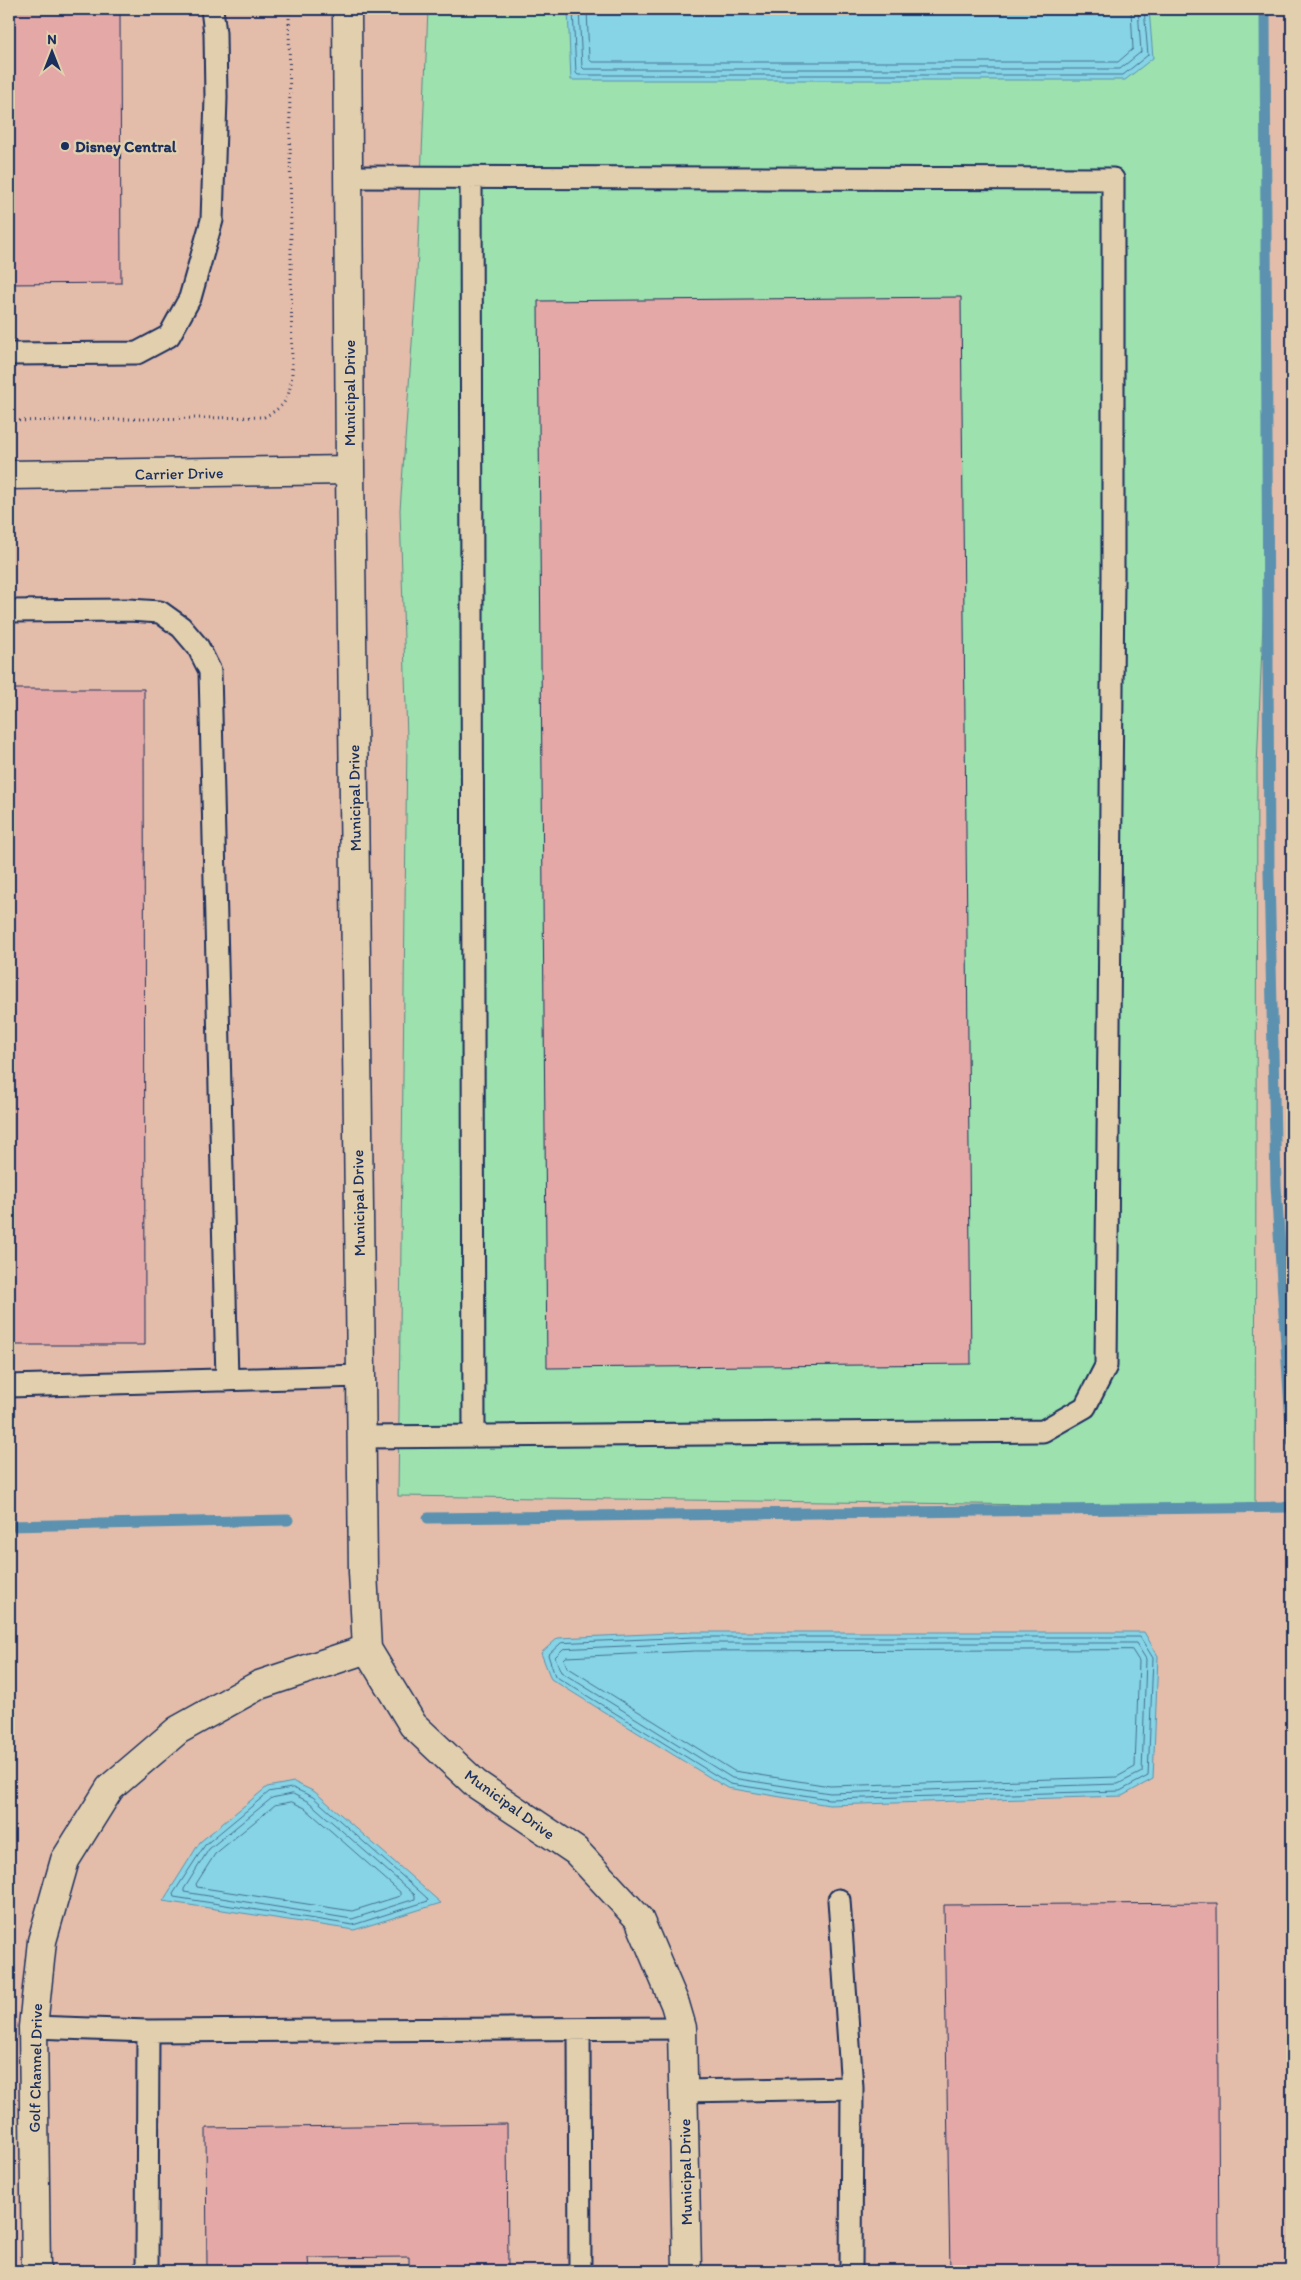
<svg xmlns="http://www.w3.org/2000/svg" width="1301" height="2280" font-family="Itim,sans-serif">
  <rect width="100%" height="100%" fill="#e3c4ab"/>
  <filter id="ink" filterUnits="userSpaceOnUse"><feTurbulence type="fractalNoise" baseFrequency=".02" numOctaves="2"/><feDisplacementMap in="SourceGraphic" scale="10" xChannelSelector="R" yChannelSelector="G"/><feConvolveMatrix kernelMatrix="1 2 1 2 8 2 1 2 1" color-interpolation-filters="sRGB"/></filter>
  <g filter="url(#ink)">
    <path fill="#e3bcaa" d="M 9,9 L 1292,9 L 1292,2271 L 9,2271 Z"/>
    <path fill="#9ce1ae" stroke="#5c8886" d="M 428,9 L 1265,9 L 1266,214 L 1262,334 L 1267,373 L 1267,524 L 1257,767 L 1255,1508 L 398,1496 L 407,739 L 400,510 L 417,274 Z"/>
    <path fill="#86d4e5" stroke="#5b92af" d="M 568,9 L 1149,9 L 1153,58 L 1125,80 L 571,80 Z
      M 694,1632 L 1144,1632 L 1158,1656 L 1153,1779 L 1122,1796 L 829,1805 L 727,1788 L 551,1679 L 541,1653 L 558,1638 Z
      M 294,1782 L 315,1792 L 441,1903 L 354,1930 L 163,1901 L 200,1842 L 267,1787 Z"/>
    <g fill="none" stroke-linecap="round" stroke-linejoin="round">
      <path stroke="#467194" stroke-width="1" d="M 573,9 L 576,73 L 578,75 L 1123,75 L 1148,55 L 1144,9
        M 579,9 L 582,67 L 584,69 L 1120,69 L 1141,52 L 1138,9
        M 587,9 L 589,59 L 592,62 L 1118,62 L 1133,49 L 1131,9
        M 694,1637 L 1140,1637 L 1153,1658 L 1148,1776 L 1120,1791 L 829,1799 L 730,1784 L 555,1676 L 548,1655 L 561,1643 Z
        M 694,1643 L 1136,1643 L 1146,1659 L 1142,1772 L 1118,1784 L 830,1793 L 732,1778 L 561,1672 L 555,1657 L 563,1649 Z
        M 1132,1650 L 1139,1661 L 1135,1767 L 1117,1777 L 830,1786 L 734,1771 L 567,1667 L 564,1659 L 566,1657 L 695,1651 Z
        M 293,1788 L 313,1797 L 427,1898 L 428,1901 L 353,1925 L 174,1897 L 173,1894 L 205,1845 L 269,1792 Z
        M 293,1794 L 309,1802 L 415,1895 L 415,1899 L 352,1919 L 184,1892 L 184,1889 L 209,1849 L 272,1798 Z
        M 292,1802 L 305,1808 L 400,1892 L 400,1896 L 352,1911 L 197,1887 L 196,1884 L 215,1854 L 275,1805 Z"/>
      <path stroke="#5b92af" stroke-width="11" d="M 1265,9 L 1269,873 L 1276,1185 L 1292,1442
        M 428,1518 L 1292,1507
        M 9,1526 L 288,1520"/>
    </g>
    <path fill="#e4a9a7" stroke="#1b2f5e" d="M 9,9 L 120,9 L 121,283 L 9,284 Z
      M 961,297 L 971,1364 L 547,1368 L 538,301 Z
      M 9,689 L 144,689 L 145,1345 L 9,1345 Z
      M 1217,1903 L 1219,2271 L 950,2271 L 944,1905 Z
      M 507,2124 L 508,2271 L 409,2271 L 409,2257 L 308,2258 L 309,2271 L 207,2271 L 206,2128 Z"/>
    <g fill="none" stroke-linecap="round" stroke-linejoin="round">
      <g stroke="#1b2f5e" stroke-width="25">
        <path id="service" d="M 348,177 L 1113,179 L 1113,575 L 1106,1366 L 1085,1407 L 1043,1431 L 362,1437
          M 471,177 L 474,1436
          M 9,354 L 137,353 L 169,336 L 190,298 L 212,220 L 216,98 L 215,33 L 212,9
          M 9,611 L 129,610 L 160,612 L 181,627 L 198,647 L 210,671 L 227,1380
          M 9,1386 L 361,1376
          M 839,1900 L 852,2088
          M 33,2027 L 148,2031
          M 579,2029 L 580,2271
          M 683,2091 L 852,2088 L 851,2271
          M 147,2271 L 148,2031 L 682,2028"/>
      </g>
      <g stroke="#1b2f5e" stroke-width="31">
        <path id="minor" d="M 36,2271 L 33,2027 L 42,1941 L 65,1860 L 110,1788 L 178,1730 L 259,1685 L 367,1649"/>
      </g>
      <g stroke="#1b2f5e" stroke-width="31">
        <path id="tertiary" d="M 347,9 L 350,470 L 361,1376 L 363,1572 L 367,1649 L 413,1725 L 476,1784 L 576,1851 L 639,1919 L 675,2004 L 682,2028 L 687,2271
          M 9,475 L 350,470"/>
      </g>
      <path stroke="#1b2f5e" stroke-width="3" stroke-dasharray="1 4" stroke-linecap="butt" d="M 9,421 L 264,417 C 286,406 289,399 292,375 L 289,9"/>
      <use href="#service" stroke="#e2cfad" stroke-width="21"/>
      <use href="#minor" stroke="#e2cfad" stroke-width="28"/>
      <use href="#tertiary" stroke="#e2cfad" stroke-width="28"/>
    </g>
  </g>
  <circle fill="#1b2f5e" stroke="#e2cfad" stroke-width="2" cx="65" cy="146" r="5"/>
  <g text-anchor="middle" stroke-width="5" stroke-linejoin="round" paint-order="stroke">
    <g font-size="16" font-weight="bold" fill="#1b2f5e" stroke="#e2cfad" text-anchor="start">
      <text x="75" y="152">Disney Central</text>
    </g>
    <g font-size="16" fill="#1b2f5e" stroke="#e2cfad">
      <text transform="translate(349 393) rotate(-90)" y="6">Municipal Drive</text>
      <text transform="translate(179 473) rotate(-1)" y="6">Carrier Drive</text>
      <text transform="translate(354 798) rotate(-91)" y="6">Municipal Drive</text>
      <text transform="translate(358 1203) rotate(-91)" y="6">Municipal Drive</text>
      <text transform="translate(510 1804) rotate(36)" y="6">Municipal Drive</text>
      <text transform="translate(35 2068) rotate(-89)" y="6">Golf Channel Drive</text>
      <text transform="translate(685 2172) rotate(-91)" y="6">Municipal Drive</text>
    </g>
  </g>
  <rect width="1301" height="2280" fill="none" stroke="#e2cfad" stroke-width="30"/>
  <rect x="15" y="15" width="1271" height="2250" fill="none" stroke="#1b2f5e" stroke-width="2" filter="url(#ink)"/>
  <g transform="translate(52 52)" stroke="#e2cfad" stroke-width="4" paint-order="stroke">
  <path d="M0-4L9 19L0 12L-9 19Z" fill="#1b2f5e"/>
  <text y="-8" font-size="14" font-weight="bold" text-anchor="middle" fill="#1b2f5e">N</text>
  </g>
</svg>
